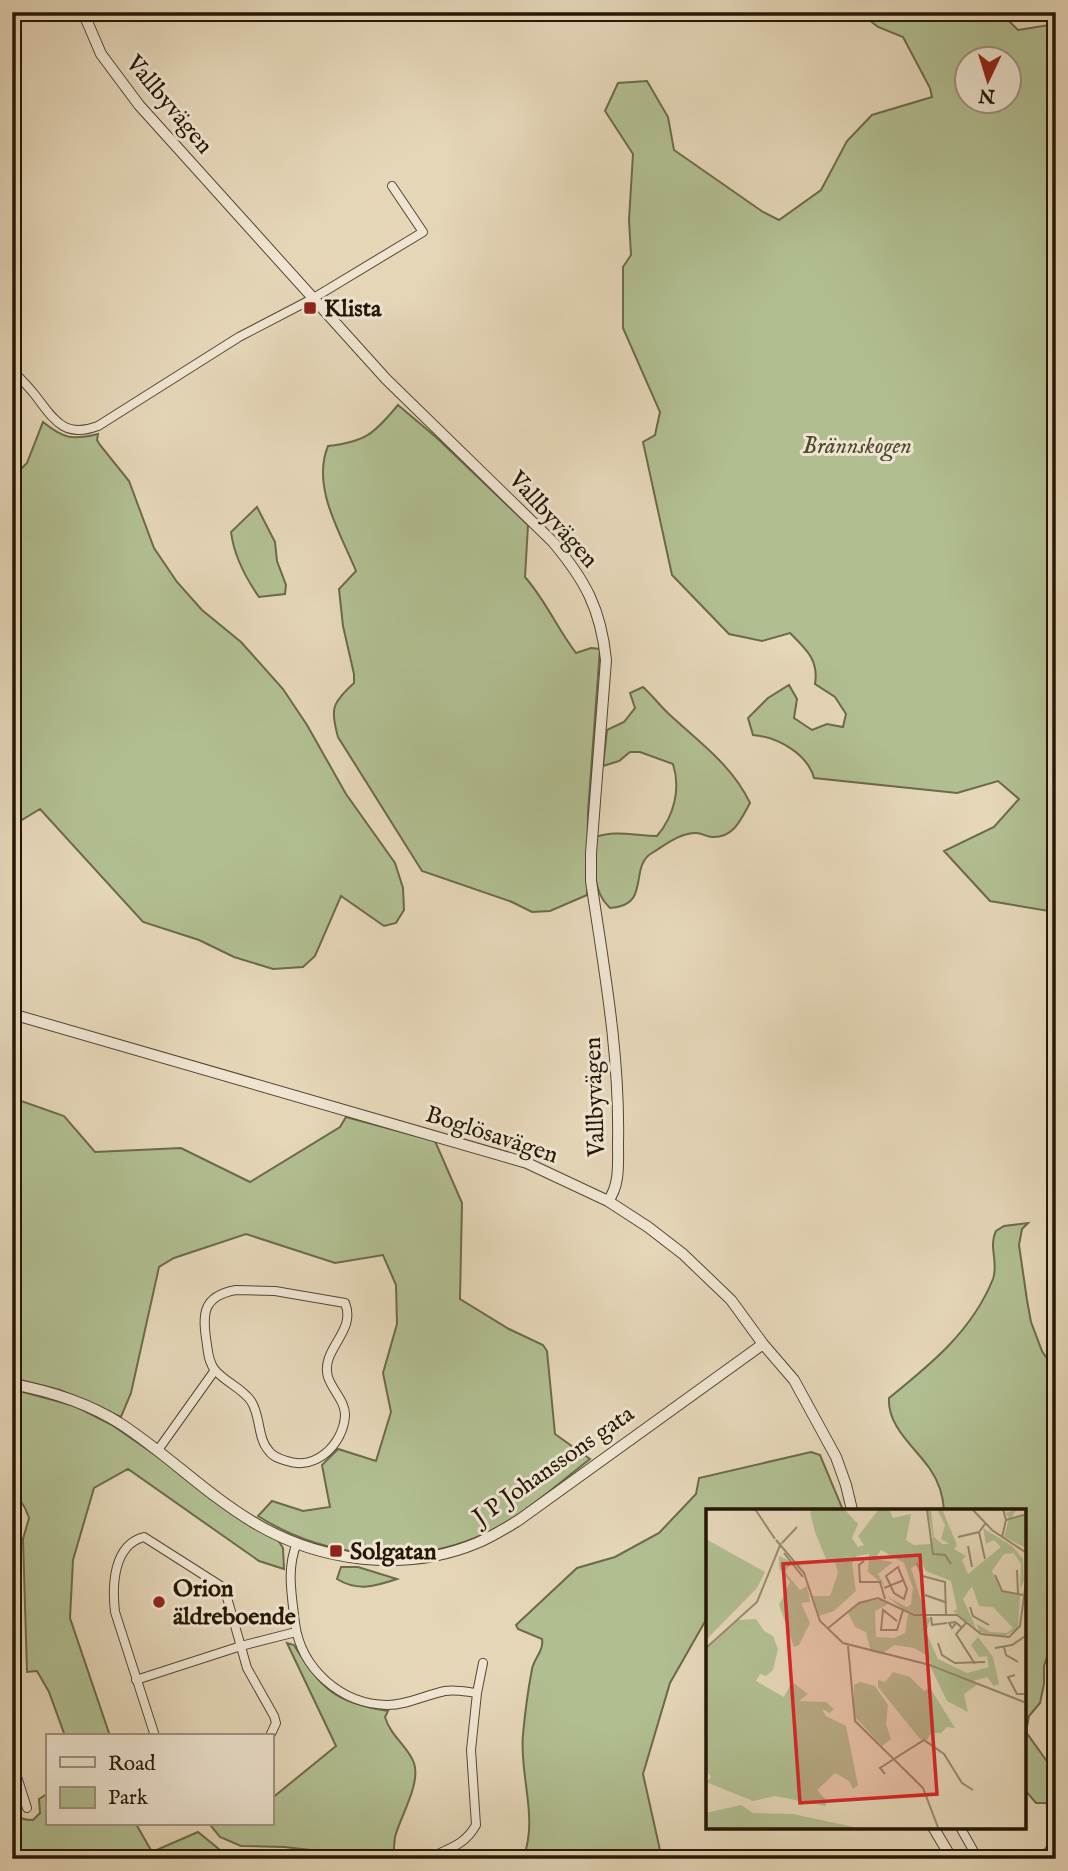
<svg xmlns="http://www.w3.org/2000/svg" width="1068" height="1871" font-family="'IM FELL English',serif">
  <rect width="100%" height="100%" fill="#e5d6b8"/>
  <filter id="stains"><feTurbulence type="fractalNoise" baseFrequency=".00286" numOctaves="4"/><feColorMatrix values="0 0 0 0 .2 0 0 0 0 .09 0 0 0 0 .02 0 0 0 .5 -.17"/></filter>
  <radialGradient id="worn" r=".72"><stop offset=".6" stop-color="#630" stop-opacity="0"/><stop offset="1" stop-color="#630" stop-opacity=".3"/></radialGradient>
  <path fill="#b1be91" stroke="#6b6a4a" stroke-width="2" fill-rule="evenodd" d="M 859,12 L 1000,12 L 1018,30 L 1056,24 L 1056,940 L 1048,929 L 1049,911 L 990,901 L 944,851 L 994,827 L 1019,799 L 998,781 L 957,793 L 814,778 C 807,753 777,737 753,735 L 748,718 L 768,698 L 789,685 L 797,699 L 794,718 L 812,730 L 827,724 L 843,727 L 846,714 L 835,697 L 815,684 C 819,660 806,649 790,633 L 762,641 L 729,634 L 672,575 L 643,442 L 655,435 L 660,412 L 623,328 L 623,267 L 631,255 L 629,220 L 633,154 L 605,111 L 618,83 L 647,81 L 668,117 L 674,150 L 763,212 L 779,220 L 821,190 L 847,141 L 872,115 L 932,97 L 930,88 L 903,37 L 878,27 ZM 967,60 L 1009,60 L 1009,102 L 967,102 Z
    M 398,405 L 437,438 L 528,525 L 525,577 C 546,601 557,628 576,653 L 591,648 L 600,649 L 588,812 L 587,895 L 550,911 L 532,912 L 512,902 L 422,871 L 338,737 C 330,709 332,703 354,683 L 354,674 L 343,626 L 339,589 L 356,571 C 341,534 311,487 328,446 C 365,442 374,434 398,405 Z
    M 43,422 C 64,439 72,440 98,434 L 97,440 L 100,445 L 129,481 L 154,548 L 177,582 L 202,610 L 241,642 L 283,689 L 307,725 L 346,794 L 395,863 L 403,888 L 404,910 L 396,923 L 384,926 L 341,896 L 315,956 L 303,967 L 273,969 L 234,957 L 199,940 L 143,922 L 40,809 L 12,826 L 12,478 L 27,463 Z
    M 257,507 L 275,542 L 277,561 L 286,585 L 285,594 L 259,597 C 245,577 234,556 231,532 Z
    M 643,687 C 653,696 660,706 670,715 C 699,742 732,765 750,803 C 741,819 734,838 712,837 C 707,837 702,833 696,833 C 679,833 665,845 652,853 C 628,867 652,906 610,908 C 591,891 594,861 596,837 C 615,830 637,836 657,836 C 674,816 681,789 673,764 L 640,752 L 630,752 L 619,761 L 603,766 L 607,730 L 624,722 L 635,708 L 630,693 Z
    M 12,1091 L 17,1093 L 21,1101 L 64,1116 L 95,1152 L 181,1148 L 250,1182 L 340,1127 L 346,1117 L 435,1141 L 462,1203 L 460,1299 L 509,1329 L 543,1345 L 547,1351 L 555,1434 L 590,1459 C 554,1487 518,1521 475,1538 C 404,1567 321,1556 258,1516 L 272,1501 L 303,1511 L 330,1507 L 322,1465 L 338,1449 L 376,1461 L 391,1412 L 383,1373 L 397,1324 L 396,1285 L 383,1255 L 335,1263 L 246,1234 L 174,1258 L 159,1267 L 131,1393 L 121,1417 L 60,1390 L 12,1378 Z
    M 1028,1223 L 1022,1229 L 1019,1245 L 1027,1300 L 1031,1322 L 1042,1351 L 1056,1372 L 1056,1648 L 1049,1652 L 1044,1666 L 1044,1684 L 1040,1703 L 1029,1716 L 1026,1732 L 1056,1774 L 1056,1809 L 1045,1803 L 1036,1803 L 1024,1789 L 1024,1510 L 944,1510 C 943,1495 939,1482 930,1469 C 916,1448 887,1427 889,1398 C 931,1364 972,1331 993,1279 C 999,1263 988,1246 996,1231 L 1004,1226 Z
    M 12,1389 L 75,1406 L 112,1425 L 278,1540 L 283,1548 L 284,1569 L 259,1561 L 128,1469 L 94,1488 L 73,1560 L 70,1618 L 110,1736 L 65,1736 L 49,1692 L 37,1671 L 27,1672 L 23,1539 L 29,1518 L 25,1508 L 12,1488 Z
    M 811,1452 L 820,1455 L 843,1510 L 708,1510 L 707,1618 L 670,1683 L 643,1774 L 662,1859 L 523,1859 C 539,1817 519,1776 523,1734 C 525,1713 528,1690 532,1669 C 534,1658 544,1651 542,1639 L 518,1629 L 516,1625 L 577,1568 L 615,1557 L 659,1533 L 696,1494 L 699,1478 Z
    M 341,1567 L 358,1567 L 397,1579 C 376,1586 358,1592 337,1579 Z
    M 287,1643 L 294,1645 C 321,1689 335,1703 388,1711 L 385,1717 C 391,1737 407,1745 414,1763 C 421,1784 400,1817 395,1837 C 394,1844 394,1852 393,1859 L 352,1859 L 347,1854 L 284,1847 L 241,1846 L 220,1837 L 211,1826 L 217,1824 L 271,1824 L 271,1799 L 336,1746 Z
    M 47,1794 L 47,1824 L 136,1824 L 152,1852 L 198,1832 L 231,1859 L 12,1859 L 12,1807 C 22,1815 16,1820 33,1820 L 40,1813 L 39,1799 Z
    M 1056,1830 L 1056,1859 L 1035,1859 L 1046,1848 Z"/>
  <g fill="none" stroke-linecap="round" stroke-linejoin="round">
    <g stroke="#554731" stroke-width="10">
      <path id="minor" d="M 12,370 C 20,378 28,386 35,395 C 53,418 63,439 98,426 L 239,337 L 312,299 L 423,232 L 392,186
        M 236,1290 L 275,1291 L 345,1303 C 357,1332 320,1349 328,1377 C 332,1390 346,1402 345,1416 C 343,1444 316,1471 287,1461 C 280,1459 273,1457 269,1451 C 257,1438 261,1416 251,1401 C 242,1388 225,1382 215,1370 C 209,1363 208,1353 207,1345 C 202,1314 202,1296 236,1290 Z
        M 158,1450 L 215,1370
        M 297,1543 C 286,1569 292,1596 295,1623 C 301,1669 341,1704 387,1705 C 408,1705 425,1695 445,1691 C 455,1689 467,1692 477,1693 L 471,1750 L 476,1825 C 467,1841 456,1846 440,1853
        M 136,1680 L 241,1646 L 296,1632
        M 477,1693 L 483,1663
        M 155,1736 L 115,1612 C 112,1586 113,1545 144,1537 L 221,1586 L 226,1594 L 247,1668 L 274,1716 L 276,1723 L 270,1736
        M 12,1761 L 27,1808
        M 960,1827 L 978,1859"/>
    </g>
    <g stroke="#554731" stroke-width="12">
      <path id="tertiary" d="M 83,12 L 101,54 L 139,105 L 386,379 L 553,542 C 585,580 601,609 606,660 L 591,853 L 591,881 C 604,969 620,1054 618,1144 C 618,1164 620,1185 608,1201
        M 12,1014 L 527,1163 L 608,1201 L 648,1227 L 683,1254 L 731,1300 L 763,1344 L 794,1380 L 836,1457 L 846,1485 L 852,1510
        M 12,1384 C 50,1391 88,1403 121,1424 C 167,1454 206,1494 253,1522 C 319,1562 405,1573 477,1543 C 492,1537 506,1528 519,1520 L 763,1344
        M 933,1827 L 952,1859"/>
    </g>
    <use href="#minor" stroke="#eee4d1" stroke-width="8"/>
    <use href="#tertiary" stroke="#eee4d1" stroke-width="10"/>
  </g>
  <g fill="#8f2418" stroke="#eee4d1" stroke-width="2.5">
    <rect x="303" y="301" width="14" height="14" rx="3.5"/>
    <rect x="329" y="1544" width="14" height="14" rx="3.5"/>
    <circle cx="159" cy="1602" r="7"/>
  </g>
  <g text-anchor="middle" stroke-width="6" stroke-linejoin="round" paint-order="stroke">
    <g font-size="24" fill="#251704" stroke="#eee4d1">
      <text transform="translate(170 104) rotate(50)" y="8">Vallbyvägen</text>
      <text transform="translate(554 519) rotate(48)" y="8">Vallbyvägen</text>
      <text transform="translate(594 1097) rotate(-92)" y="8">Vallbyvägen</text>
      <text transform="translate(492 1134) rotate(18)" y="8">Boglösavägen</text>
      <text transform="translate(553 1465) rotate(-35)" y="8">J P Johanssons gata</text>
    </g>
    <g font-size="24" font-weight="bold" fill="#251704" stroke="#eee4d1" text-anchor="start">
      <text x="324" y="316">Klista</text>
      <text x="350" y="1559">Solgatan</text>
      <text x="173" y="1596">Orion<tspan x="173" dy="28">äldreboende</tspan></text>
    </g>
    <g font-size="24" font-style="italic" fill="#4f492e" stroke="#eee4d1">
      <text x="857" y="453">Brännskogen</text>
    </g>
  </g>
  <g transform="translate(706 1509)">
    <rect width="320" height="320" fill="#e5d6b8"/>
    <path d="M 107,0 L 138,0 L 152,15 L 146,29 L 152,38 L 158,36 L 152,27 L 173,0 L 183,0 L 187,9 L 205,5 L 200,31 L 208,36 L 224,35 L 227,29 L 222,2 L 225,0 L 228,28 L 236,35 L 243,35 L 235,30 L 239,16 L 231,0 L 236,0 L 251,36 L 248,40 L 260,47 L 256,51 L 262,65 L 295,38 L 288,31 L 280,35 L 277,19 L 306,37 L 317,50 L 318,72 L 314,80 L 315,55 L 308,44 L 298,45 L 286,62 L 294,81 L 314,86 L 312,119 L 299,127 L 273,123 L 271,115 L 284,123 L 301,124 L 307,119 L 287,98 L 273,97 L 266,77 L 257,90 L 270,119 L 247,102 L 251,100 L 245,72 L 220,62 L 216,53 L 205,59 L 220,108 L 198,101 L 180,87 L 201,98 L 205,95 L 207,79 L 198,54 L 175,41 L 169,50 L 187,53 L 172,65 L 179,77 L 162,63 L 163,45 L 151,47 L 146,54 L 150,82 L 128,102 L 113,107 L 107,87 L 124,87 L 132,64 L 129,52 L 120,50 L 109,23 L 104,4 ZM 310,1 L 306,8 L 320,6 L 320,39 L 298,28 L 303,9 L 299,4 ZM 0,30 L 59,63 L 51,79 L 0,131 ZM 73,47 L 86,53 L 79,63 L 94,81 L 101,77 L 104,93 L 95,94 L 104,114 L 93,136 L 88,138 L 73,96 L 84,73 L 73,59 ZM 174,90 L 182,95 L 169,102 L 170,128 L 188,129 L 199,124 L 202,105 L 225,109 L 220,123 L 232,150 L 261,164 L 283,158 L 281,147 L 273,148 L 265,136 L 272,128 L 287,148 L 293,175 L 288,177 L 281,168 L 267,172 L 225,155 L 222,147 L 208,139 L 188,136 L 176,145 L 165,143 L 160,123 L 149,118 L 142,104 L 153,94 ZM 50,110 L 58,122 L 67,127 L 72,140 L 67,161 L 60,167 L 54,165 L 50,172 L 78,188 L 86,173 L 102,185 L 93,192 L 120,193 L 128,200 L 124,204 L 116,200 L 120,207 L 140,217 L 152,276 L 147,280 L 143,272 L 129,264 L 111,281 L 120,291 L 120,297 L 69,287 L 47,292 L 0,273 L 5,268 L 0,262 L 0,140 L 32,111 ZM 224,157 L 272,175 L 258,185 L 262,203 L 241,192 ZM 187,163 L 204,168 L 218,182 L 224,179 L 249,219 L 241,218 L 235,224 L 225,224 L 221,231 L 214,230 L 172,178 L 172,171 L 179,173 ZM 154,173 L 169,177 L 182,196 L 180,215 L 185,230 L 176,237 L 148,207 L 148,176 ZM 35,296 L 47,304 L 87,305 L 157,320 L 0,320 L 0,304 Z" fill="#b1be91"/>
    <path fill="none" stroke="#988a70" stroke-width="2" d="M 49,0 L 69,30M 266,0 L 286,21 L 319,43M 221,1 L 227,45 L 239,46 L 245,55M 300,11 L 321,5M 273,23 L 279,50M 252,28 L 273,23 L 279,15M 296,28 L 300,11 L 297,0M 70,31 L 98,64 L 114,112 L 137,134 L 224,156 L 318,193M 76,34 L 91,18M 262,37 L 266,58M 78,44 L 97,68M 158,52 L 153,56 L 154,73 L 174,73 L 179,90M 211,54 L 216,67 L 239,73 L 240,106M 192,58 L 201,80 L 198,90 L 188,84 L 180,67 ZM 311,61 L 312,85M 289,66 L 296,82 L 317,86M 178,79 L 198,71M 219,86 L 239,93M 264,98 L 267,107 L 283,116M 225,108 L 226,116 L 241,114M 191,112 L 177,101 L 175,121 L 191,121 L 197,101M 250,114 L 246,119 L 243,114 L 249,113 L 250,114 L 252,115 L 255,118M 260,114 L 250,125 L 269,155M 121,120 L 153,94 L 172,89 L 208,106 L 251,106 L 275,125 L 303,128 L 314,117 L 321,66M 232,134 L 236,146 L 249,154 L 279,153M 142,137 L 149,212 L 217,279 L 233,321M 298,138 L 300,146 L 312,153M 0,139 L 51,93 L 75,34M 289,139 L 306,136 L 321,126M 309,166 L 302,168 L 311,185 L 321,185M 179,265 L 174,259 L 218,231 L 238,245 L 256,274 L 267,281"/>
    <path fill="#d62828" fill-opacity="0.15" stroke="#d62828" stroke-width="3.5" d="M 214,46 L 231,285 L 94,294 L 77,55 Z"/>
    <rect width="320" height="320" fill="none" stroke="#251704" stroke-width="3.5"/>
  </g>
  <rect width="1068" height="1871" fill="none" stroke="#e5d6b8" stroke-width="42"/>
  <rect x="14" y="14" width="1040" height="1843" fill="none" stroke="#251704" stroke-width="3.5"/>
  <rect x="21" y="21" width="1026" height="1829" fill="none" stroke="#251704" stroke-width="2"/>
  <rect x="46" y="1734" width="228" height="91" fill="#eee4d1" stroke="#9e927f" stroke-width="2"/>
  <rect x="60" y="1757" width="35" height="10" fill="#eee4d1" stroke="#9e927f" stroke-width="2"/>
  <text x="108" y="1770" font-size="21" fill="#251704">Road</text>
  <rect x="60" y="1787" width="35" height="21" fill="#b1be91" stroke="#9e927f" stroke-width="2"/>
  <text x="108" y="1804" font-size="21" fill="#251704">Park</text>
  <g transform="translate(988 80) rotate(184)"><circle r="33" fill="#eee4d1" stroke="#9e927f" stroke-width="2"/>
  <path d="M0-5L12 26L0 18L-12 26Z" fill="#8f2418"/>
  <text y="-10" font-size="19" font-weight="bold" text-anchor="middle" fill="#251704">N</text>
  </g>
  <rect width="100%" height="100%" filter="url(#stains)"/>
  <rect width="100%" height="100%" fill="url(#worn)"/>
</svg>
